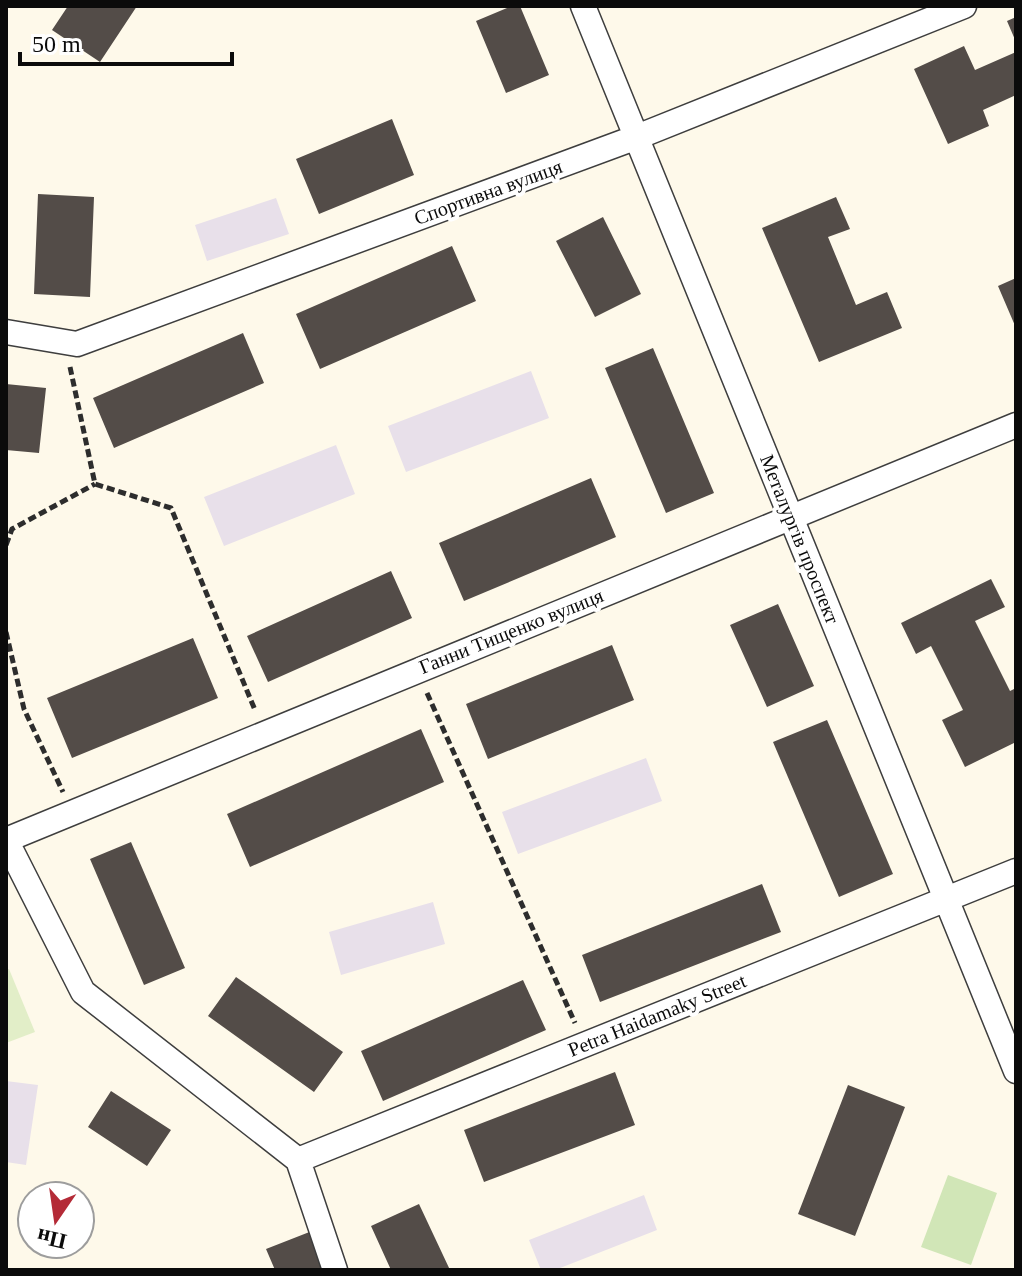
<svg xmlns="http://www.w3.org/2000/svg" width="1022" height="1276" font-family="'Times New Roman',serif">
  <rect width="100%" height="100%" fill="#fef9ea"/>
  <path fill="#e8e0ea" d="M 276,198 L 289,234 L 207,261 L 195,225 Z
    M 531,371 L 549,418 L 406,472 L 388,426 Z
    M 336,445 L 355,494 L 224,546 L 204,497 Z
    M 646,758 L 662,801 L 518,854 L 502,812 Z
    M 433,902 L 445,944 L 341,975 L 329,932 Z
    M 6,1081 L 38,1085 L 26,1165 L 6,1162 Z
    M 644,1195 L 657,1230 L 555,1270 L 541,1270 L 529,1240 Z"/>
  <path fill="#d1e6b7" d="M 948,1175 L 997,1193 L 971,1265 L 921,1247 Z"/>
  <path fill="#e2eec8" d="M 9,969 L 35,1032 L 6,1043 L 6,970 Z"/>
  <path fill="#534c48" d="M 68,6 L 137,6 L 100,62 L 52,30 Z
    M 512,6 L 520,6 L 549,75 L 506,93 L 476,21 Z
    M 1016,17 L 1016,42 L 1007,21 Z
    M 964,46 L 975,70 L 1016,52 L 1016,95 L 983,110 L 989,126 L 948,144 L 914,69 Z
    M 392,119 L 414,175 L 319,214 L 296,159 Z
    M 38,194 L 94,197 L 90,297 L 34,294 Z
    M 836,197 L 850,229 L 828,237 L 856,305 L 887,292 L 902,328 L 819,362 L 762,228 Z
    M 603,217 L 641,294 L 595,317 L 556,241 Z
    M 452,246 L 476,301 L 320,369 L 296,314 Z
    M 1016,278 L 1016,328 L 998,286 Z
    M 243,333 L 264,383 L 114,448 L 93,398 Z
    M 653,348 L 714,493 L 666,513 L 605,368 Z
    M 6,384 L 46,388 L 39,453 L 6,450 Z
    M 591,478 L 616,537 L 464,601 L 439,543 Z
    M 391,571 L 412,618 L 268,682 L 247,636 Z
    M 991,579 L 1005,607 L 975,621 L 1010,691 L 1016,688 L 1016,742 L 965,767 L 942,720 L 963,710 L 931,646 L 916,654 L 901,623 Z
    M 778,604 L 814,686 L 767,707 L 730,625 Z
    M 193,638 L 218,698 L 72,758 L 47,698 Z
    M 612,645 L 634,700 L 488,759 L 466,704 Z
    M 827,720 L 893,874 L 839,897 L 773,742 Z
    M 421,729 L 444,782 L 250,867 L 227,814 Z
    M 131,842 L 185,968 L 144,985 L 90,859 Z
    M 762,884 L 781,932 L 600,1002 L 582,955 Z
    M 236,977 L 343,1052 L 314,1092 L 208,1016 Z
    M 523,980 L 546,1030 L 383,1101 L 361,1051 Z
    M 615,1072 L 635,1125 L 484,1182 L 464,1130 Z
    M 848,1085 L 905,1107 L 855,1236 L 798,1214 Z
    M 111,1091 L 171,1130 L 147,1166 L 88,1127 Z
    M 419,1204 L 450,1270 L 391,1270 L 371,1226 Z
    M 312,1231 L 327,1270 L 275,1270 L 266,1249 Z"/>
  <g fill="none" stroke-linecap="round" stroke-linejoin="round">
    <g stroke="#3e3e3e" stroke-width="27">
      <path id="street" d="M 583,6 L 1016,1071
        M 6,332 L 77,344 L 637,137 L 964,6
        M 6,840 L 1016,425
        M 6,840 L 83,992 L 298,1160
        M 298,1160 L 1016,871
        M 298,1160 L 335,1270"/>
    </g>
    <path stroke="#2d2d2d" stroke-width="5" stroke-dasharray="8 4" stroke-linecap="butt" d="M 70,367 L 95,484 L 171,508 L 255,710
      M 6,545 L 12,529 L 95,484
      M 6,632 L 24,709 L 63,792
      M 427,693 L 575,1023"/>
    <use href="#street" stroke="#fff" stroke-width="24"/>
  </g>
  <g text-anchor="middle" stroke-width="8" stroke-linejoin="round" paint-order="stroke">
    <g font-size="20" fill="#0b0b0b" stroke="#fff">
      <text transform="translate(488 192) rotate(-20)" y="7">Спортивна вулиця</text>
      <text transform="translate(800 539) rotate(68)" y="7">Металургів проспект</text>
      <text transform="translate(511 631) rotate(-22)" y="7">Ганни Тищенко вулиця</text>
      <text transform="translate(657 1015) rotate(-22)" y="7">Petra Haidamaky Street</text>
    </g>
  </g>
  <rect width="1022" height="1276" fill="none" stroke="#0b0b0b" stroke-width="16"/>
  <g transform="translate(56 1220) rotate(193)"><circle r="38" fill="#ffffff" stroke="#9d9d9d" stroke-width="2"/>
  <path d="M0-6L14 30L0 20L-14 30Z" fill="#b42b37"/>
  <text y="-12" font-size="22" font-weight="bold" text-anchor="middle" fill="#0b0b0b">Пн</text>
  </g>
  <path d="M20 52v12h212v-12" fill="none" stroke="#0b0b0b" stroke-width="4"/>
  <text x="32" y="52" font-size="24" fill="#0b0b0b" stroke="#ffffff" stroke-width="6" paint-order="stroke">50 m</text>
</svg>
